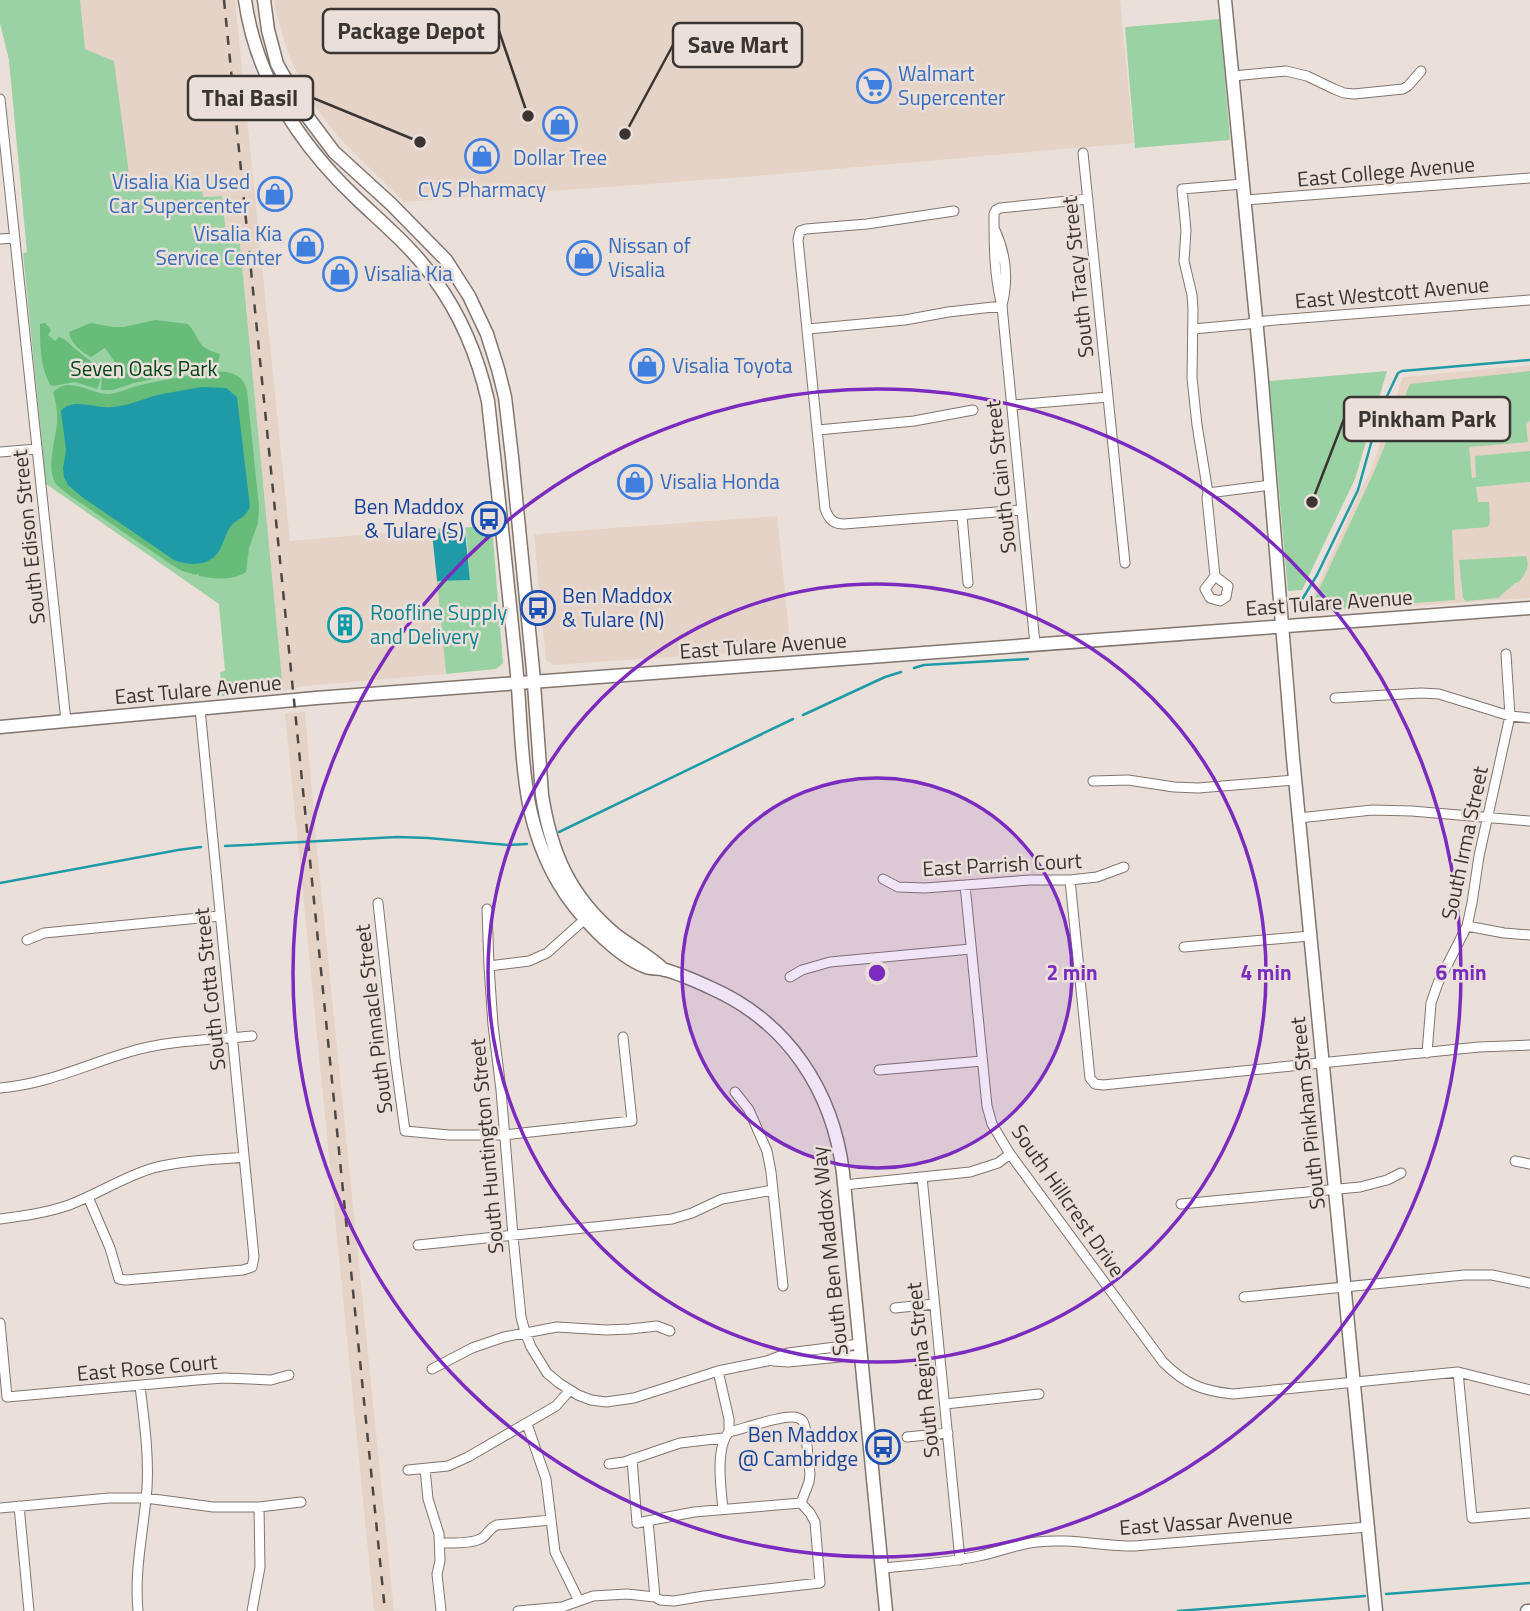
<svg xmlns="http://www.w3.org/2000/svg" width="1530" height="1611" font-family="'Titillium Web',sans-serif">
  <rect width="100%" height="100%" fill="#ebe0d9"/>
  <path fill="#e6d3c8" d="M 0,0 L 235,0 L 290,541 L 432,529 L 446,674 L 304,686 L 283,690 L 239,234 L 27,253 L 9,60 L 0,23 Z
    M 274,0 L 1120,0 L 1134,143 L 744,177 L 404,202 L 339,138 L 317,109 L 294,67 L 285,45 L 275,7 Z
    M 1530,365 L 1530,598 L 1306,613 L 1361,489 L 1370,473 L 1403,377 Z
    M 777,516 L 791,649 L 553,665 L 546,660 L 534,535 L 559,532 Z
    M 305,712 L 317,849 L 394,1611 L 374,1611 L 285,713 Z"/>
  <path fill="#9bd2a4" d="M 0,0 L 80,0 L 85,49 L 114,61 L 131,189 L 201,183 L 203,197 L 222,196 L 226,234 L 239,234 L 283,690 L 222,696 L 220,672 L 225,671 L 219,604 L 46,484 L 23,253 L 27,252 L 9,60 L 0,23 Z
    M 1220,19 L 1230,140 L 1135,148 L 1125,27 Z
    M 1387,371 L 1355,479 L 1302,590 L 1288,591 L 1269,381 Z
    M 1530,371 L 1530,420 L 1526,425 L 1528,442 L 1469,447 L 1472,478 L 1476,477 L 1475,456 L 1530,451 L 1530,482 L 1476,487 L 1478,502 L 1489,502 L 1490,522 L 1488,527 L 1452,530 L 1455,600 L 1309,611 L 1373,474 L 1410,384 Z
    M 492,526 L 503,663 L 496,669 L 446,674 L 437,581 L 470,579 L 466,531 L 432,533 L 432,529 Z
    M 1526,556 C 1530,567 1526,573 1519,582 L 1515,583 L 1498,598 L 1466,601 L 1463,598 L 1459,560 Z"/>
  <path fill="#68bc7a" d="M 155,320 L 188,324 C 202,340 195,347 220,354 L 217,368 L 202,369 L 134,383 L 113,390 L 101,390 L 102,374 L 116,364 L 105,348 L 91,357 C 80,351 71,344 69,332 L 91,323 L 113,327 L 124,327 Z
    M 45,323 L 51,330 L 48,335 L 55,341 L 59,337 C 68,340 70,345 78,351 C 90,362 108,369 97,389 L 75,382 L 53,386 L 50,385 C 40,365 40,346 40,324 Z
    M 204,372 C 223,371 241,369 247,390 L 259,507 L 258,523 L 249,548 L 246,572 C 232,581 215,579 199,576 L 199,574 L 197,574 L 196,575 L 182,571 L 172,565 L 69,495 C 65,491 59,488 56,484 C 46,470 55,440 57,424 C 58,413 56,403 53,392 C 70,375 90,394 109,394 C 120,393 130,387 141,385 C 162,380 183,377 204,372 Z"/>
  <path fill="#1e9ba7" d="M 202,387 L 226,388 L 237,397 L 250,507 C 243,521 239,517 231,526 C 225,534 224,543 219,551 C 209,567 189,566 174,560 L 82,497 L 68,485 L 64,477 L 63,468 L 66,450 L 61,411 C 73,397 95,409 112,407 C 126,406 141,400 154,396 C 170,392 186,390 202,387 Z
    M 465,531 L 470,580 L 437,581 L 432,533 Z"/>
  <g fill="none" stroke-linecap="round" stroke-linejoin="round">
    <path stroke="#1e9ba7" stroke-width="2.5" d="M 1300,603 L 1317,575 L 1358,490 L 1380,411 L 1398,373 L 1402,371 L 1530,360
      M 914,668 L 924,665 L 1028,659
      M 803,715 L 885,677 L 901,672
      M 559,832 L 793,719
      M 225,846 L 397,837 L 428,838 L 508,845 L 527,844
      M 0,883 L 178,850 L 201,847
      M 1386,1594 L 1530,1583
      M 1178,1611 L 1365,1596"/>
    <g stroke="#80756f" stroke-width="11">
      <path id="street" d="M 1233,76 L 1286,71 L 1307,76 L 1334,89 L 1344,93 L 1354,94 L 1403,89 L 1408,86 L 1421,71
        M 0,99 L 66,721
        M 1083,153 L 1125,563
        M 1245,200 L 1530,178
        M 954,211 L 867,224 L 806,229 L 800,231 L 798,240 L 825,509 C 829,519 833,524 844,524 L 1022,510
        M 995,230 C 1006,254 1009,278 1002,305
        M 0,239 L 14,238
        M 808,329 L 905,320 L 948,312 L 1002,306
        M 1193,329 L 1248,324 L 1265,321 L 1530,300
        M 1012,405 L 1108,397
        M 818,430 L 914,421 L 973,410
        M 0,452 L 37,449
        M 1208,493 L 1271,485
        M 962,516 L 968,583
        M 1215,576 L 1207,498 L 1208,493 L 1197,425 L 1192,378 L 1193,309 L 1192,295 L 1184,261 L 1186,230 L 1182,189 L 1243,184
        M 1215,576 L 1228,586 L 1226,597 L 1220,601 L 1210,598 L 1205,589 Z
        M 1035,644 L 1002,306 C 994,275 994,246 994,214 L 996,210 L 1000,208 L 1088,199
        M 1335,698 L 1421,693 L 1439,694 L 1510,716 L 1530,718
        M 1093,781 L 1128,780 L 1174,787 L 1198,788 L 1295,780
        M 1299,818 L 1372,810 L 1412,811 L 1530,821
        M 883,879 L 898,887 L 925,888 L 1030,880 L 1070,880 L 1097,877 L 1124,867
        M 1070,880 L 1090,1078 L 1095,1084 L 1103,1085 L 1479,1047 L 1530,1045
        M 965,885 L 987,1106 L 992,1124 L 1010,1154 L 1163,1362 C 1185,1384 1202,1391 1233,1394 L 1458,1372 L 1530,1390
        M 378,903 L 395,1058 L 405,1131 L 449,1135 L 504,1135 L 632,1121 L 623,1037
        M 487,909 L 489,966 L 493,1025 L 501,1090 L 513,1236 L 521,1317 L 525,1332 L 531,1347 L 547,1373 L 559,1383 L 578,1395 L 591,1400 L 606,1402 L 634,1398 L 718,1371 L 767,1361 L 788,1353 L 860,1344
        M 1467,926 L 1504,933 L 1530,935
        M 27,940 L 44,933 L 220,916
        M 1184,947 L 1310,936
        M 489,966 L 529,961 L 547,953 L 585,919
        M 790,977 L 802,970 L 830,962 L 971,949
        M 1427,1053 L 1431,1003 L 1438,983 L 1467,926 L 1472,903 L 1479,856 L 1510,716 L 1506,654
        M 879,1070 L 982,1061
        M 0,1088 C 47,1084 85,1065 129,1052 C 168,1040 212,1040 252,1036
        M 735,1092 L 749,1110 L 767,1151 L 771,1172 L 783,1286
        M 1515,1161 L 1530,1164
        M 922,1177 L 960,1560
        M 844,1185 L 970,1172 L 998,1163 L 1010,1154
        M 88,1197 L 110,1248 L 119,1279 L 126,1280 L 243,1270 L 252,1267 L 254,1257 L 200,709
        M 1181,1204 L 1360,1187 L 1387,1180 L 1401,1173
        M 0,1219 C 23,1216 46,1213 69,1205 C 98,1194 123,1177 153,1168 C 183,1160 214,1160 244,1157
        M 418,1245 L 672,1219 L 692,1213 L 722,1199 L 773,1190
        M 1244,1297 L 1464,1275 L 1492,1275 L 1530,1283
        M 895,1308 L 934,1304
        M 0,1323 L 7,1397 L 197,1380 L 224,1378 L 271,1380 L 289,1375
        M 773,1361 L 788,1362 L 861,1355
        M 432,1369 L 472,1348 L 504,1337 L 557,1327 L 606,1330 L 630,1329 L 657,1326 L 670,1331
        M 718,1371 L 729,1419 L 729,1432 C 715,1448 721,1489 723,1509
        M 1458,1372 L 1472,1518 L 1530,1513
        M 945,1404 L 1039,1394
        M 527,1424 L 546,1479 L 555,1552 L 579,1601
        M 907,1437 L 948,1433
        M 632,1459 L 637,1523 L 694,1512 L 801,1503
        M 609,1464 L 624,1462 L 680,1443 L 723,1438
        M 425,1469 L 428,1499 L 439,1534 L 440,1561 L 437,1574 L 441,1611
        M 408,1470 L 448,1466 L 468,1457 L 556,1406 L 570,1390
        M 19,1506 L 29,1611
        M 0,1508 L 109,1498 L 146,1498 L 213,1507 L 259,1507 L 301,1502
        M 648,1521 L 655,1597
        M 440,1543 C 450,1543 471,1544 480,1539 C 488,1536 488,1528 497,1525 L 551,1520
        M 882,1568 C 914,1565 947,1563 979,1556 C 998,1552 1017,1544 1037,1542 C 1069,1538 1101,1546 1134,1546 L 1368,1527
        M 138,1611 C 134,1569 144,1529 147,1488 C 149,1453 144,1420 140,1386
        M 252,1611 L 260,1567 L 259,1507
        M 518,1611 L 562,1607 L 593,1596 L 627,1594 L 655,1597 L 660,1600 L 674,1601 L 704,1596 L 820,1583 L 815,1522 L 810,1513 L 801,1503 L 809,1482 L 810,1474 L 805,1427 C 803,1422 804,1420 798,1418 C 787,1413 743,1429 729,1432"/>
    </g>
    <g stroke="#80756f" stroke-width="15">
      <path id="secondary" d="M 245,0 C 256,78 298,142 354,196 C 382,223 413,248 435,280 C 462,317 478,357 488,401 C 498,489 507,576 516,664 C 524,743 517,813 559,884 C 576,913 615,955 646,967 C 651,969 657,968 662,969 C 678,973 696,981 711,988 C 788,1022 833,1091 843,1173 L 886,1611
        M 264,0 L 268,30 L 277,64 L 304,112 L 334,152 L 391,204 L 446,260 L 469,296 L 487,334 L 498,369 L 505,397 L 512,457 L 533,670 L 542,795 C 551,853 570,897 616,935 C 632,947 650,956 664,970
        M 1225,0 L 1261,370 L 1293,758 L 1376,1611
        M 0,727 L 316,698 L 1530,608
        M 1527,1611 L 1530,1611"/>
    </g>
    <use href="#street" stroke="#fff" stroke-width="9"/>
    <use href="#secondary" stroke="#fff" stroke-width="12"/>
    <path stroke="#4d4744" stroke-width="2.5" stroke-dasharray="9 9" stroke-linecap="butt" d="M 224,0 L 385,1611"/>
  </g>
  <circle cx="877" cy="973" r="195" fill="#7b2cbf" fill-opacity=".12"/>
  <g fill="none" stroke="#7b2cbf" stroke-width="3.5">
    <circle cx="877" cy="973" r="195"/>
    <circle cx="877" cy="973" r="389"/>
    <circle cx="877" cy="973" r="584"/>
  </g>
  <defs>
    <g id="supermarket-ring" transform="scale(1.75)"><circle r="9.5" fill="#ebe0d9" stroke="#3f7fe0" stroke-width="1.5"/><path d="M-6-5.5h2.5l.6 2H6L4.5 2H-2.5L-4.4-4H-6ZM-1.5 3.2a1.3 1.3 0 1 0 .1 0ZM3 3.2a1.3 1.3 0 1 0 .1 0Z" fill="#3f7fe0"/></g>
    <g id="shop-ring" transform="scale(1.75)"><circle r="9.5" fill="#ebe0d9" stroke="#3f7fe0" stroke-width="1.5"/><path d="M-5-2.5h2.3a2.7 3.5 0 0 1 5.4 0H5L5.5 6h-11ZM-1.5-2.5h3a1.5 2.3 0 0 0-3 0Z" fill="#3f7fe0"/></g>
    <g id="bus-ring" transform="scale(1.75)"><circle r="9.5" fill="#ebe0d9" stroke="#1a4fb4" stroke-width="1.5"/><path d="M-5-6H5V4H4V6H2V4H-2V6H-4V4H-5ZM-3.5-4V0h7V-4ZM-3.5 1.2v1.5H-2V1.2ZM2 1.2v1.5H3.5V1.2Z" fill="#1a4fb4"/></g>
    <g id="building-ring" transform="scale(1.75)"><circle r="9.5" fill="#ebe0d9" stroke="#0f9aa8" stroke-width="1.5"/><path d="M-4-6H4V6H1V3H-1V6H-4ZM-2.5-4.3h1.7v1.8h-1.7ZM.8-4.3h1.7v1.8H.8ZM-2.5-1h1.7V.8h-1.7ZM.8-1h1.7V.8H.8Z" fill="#0f9aa8"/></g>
  </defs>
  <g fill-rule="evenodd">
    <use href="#supermarket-ring" x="874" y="86"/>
    <use href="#shop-ring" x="560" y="124"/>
    <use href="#shop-ring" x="482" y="156"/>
    <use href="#shop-ring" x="275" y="194"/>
    <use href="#shop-ring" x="306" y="246"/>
    <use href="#shop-ring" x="584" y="258"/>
    <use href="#shop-ring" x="340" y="274"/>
    <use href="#shop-ring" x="647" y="366"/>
    <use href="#shop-ring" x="635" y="482"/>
    <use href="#bus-ring" x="489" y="519"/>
    <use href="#bus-ring" x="538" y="608"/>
    <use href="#building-ring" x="345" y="625"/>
    <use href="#bus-ring" x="883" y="1447"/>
  </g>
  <g text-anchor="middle" stroke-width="5" stroke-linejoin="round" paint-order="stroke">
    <g font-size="21" fill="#366cbe" stroke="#ebe0d9" text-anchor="start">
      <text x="898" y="81">Walmart<tspan x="898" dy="24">Supercenter</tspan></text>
      <text x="560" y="165" text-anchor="middle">Dollar Tree</text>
      <text x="250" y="189" text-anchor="end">Visalia Kia Used<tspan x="250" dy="24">Car Supercenter</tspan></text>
      <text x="482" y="197" text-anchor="middle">CVS Pharmacy</text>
      <text x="282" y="241" text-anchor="end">Visalia Kia<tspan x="282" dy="24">Service Center</tspan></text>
      <text x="608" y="253">Nissan of<tspan x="608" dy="24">Visalia</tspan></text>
      <text x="364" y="281">Visalia Kia</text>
      <text x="672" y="373">Visalia Toyota</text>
      <text x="660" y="489">Visalia Honda</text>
    </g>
    <g font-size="21" fill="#3a3532" stroke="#ebe0d9">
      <text transform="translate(1386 172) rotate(-5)" y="7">East College Avenue</text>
      <text transform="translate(1078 277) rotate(-96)" y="7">South Tracy Street</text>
      <text transform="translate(1392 293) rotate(-5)" y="7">East Westcott Avenue</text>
      <text transform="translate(1001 477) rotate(-96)" y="7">South Cain Street</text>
      <text transform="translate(29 537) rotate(-96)" y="7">South Edison Street</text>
      <text transform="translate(1329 603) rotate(-4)" y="7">East Tulare Avenue</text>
      <text transform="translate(763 646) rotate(-4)" y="7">East Tulare Avenue</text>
      <text transform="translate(198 690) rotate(-5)" y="7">East Tulare Avenue</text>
      <text transform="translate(1465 843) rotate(-78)" y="7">South Irma Street</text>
      <text transform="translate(1002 865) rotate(-3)" y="7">East Parrish Court</text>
      <text transform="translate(210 989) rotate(-96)" y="7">South Cotta Street</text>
      <text transform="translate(374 1019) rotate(-97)" y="7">South Pinnacle Street</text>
      <text transform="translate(1308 1113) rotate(-96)" y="7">South Pinkham Street</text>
      <text transform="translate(487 1146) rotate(-95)" y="7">South Huntington Street</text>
      <text transform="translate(1068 1201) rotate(55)" y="7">South Hillcrest Drive</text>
      <text transform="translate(830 1251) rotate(-96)" y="7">South Ben Maddox Way</text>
      <text transform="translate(147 1368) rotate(-5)" y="7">East Rose Court</text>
      <text transform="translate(923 1370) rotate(-96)" y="7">South Regina Street</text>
      <text transform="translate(1206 1522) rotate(-4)" y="7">East Vassar Avenue</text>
    </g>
    <g font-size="21" fill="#02451b" stroke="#ebe0d9">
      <text x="144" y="376">Seven Oaks Park</text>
    </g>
    <g font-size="21" fill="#164399" stroke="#ebe0d9" text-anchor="end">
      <text x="464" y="514">Ben Maddox<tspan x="464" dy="24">&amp; Tulare (S)</tspan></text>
      <text x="562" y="603" text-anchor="start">Ben Maddox<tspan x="562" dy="24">&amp; Tulare (N)</tspan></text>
      <text x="858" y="1442">Ben Maddox<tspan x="858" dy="24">@ Cambridge</tspan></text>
    </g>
    <g font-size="21" fill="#0d838f" stroke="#ebe0d9" text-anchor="start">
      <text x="370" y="620">Roofline Supply<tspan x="370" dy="24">and Delivery</tspan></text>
    </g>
  </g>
  <circle cx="877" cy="973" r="10" fill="#7b2cbf" stroke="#ebe0d9" stroke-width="3.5"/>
  <g font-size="21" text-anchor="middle" font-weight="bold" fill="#7b2cbf" stroke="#ebe0d9" stroke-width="5" stroke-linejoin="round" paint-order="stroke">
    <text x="1072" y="980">2 min</text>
    <text x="1266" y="980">4 min</text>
    <text x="1461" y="980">6 min</text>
  </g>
  <path fill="none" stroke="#3a3532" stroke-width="2.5" d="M528 116L499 31M625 134L673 45M420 142L313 98M1312 502L1344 419"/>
  <g fill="#3a3532" stroke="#ebe0d9" stroke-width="2.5">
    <circle cx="528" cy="116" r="7"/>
    <circle cx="625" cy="134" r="7"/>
    <circle cx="420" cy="142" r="7"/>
    <circle cx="1312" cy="502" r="7"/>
  </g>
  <g fill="#ebe0d9" stroke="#3a3532" stroke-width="2.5">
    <rect x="323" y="9" width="176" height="44" rx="7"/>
    <rect x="673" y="23" width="129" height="44" rx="7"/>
    <rect x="188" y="76" width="125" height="44" rx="7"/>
    <rect x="1344" y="397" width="166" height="44" rx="7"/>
  </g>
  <g font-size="23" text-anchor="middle" font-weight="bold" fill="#3a3532">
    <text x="411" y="39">Package Depot</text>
    <text x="738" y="53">Save Mart</text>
    <text x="250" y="106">Thai Basil</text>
    <text x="1427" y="427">Pinkham Park</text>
  </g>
</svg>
